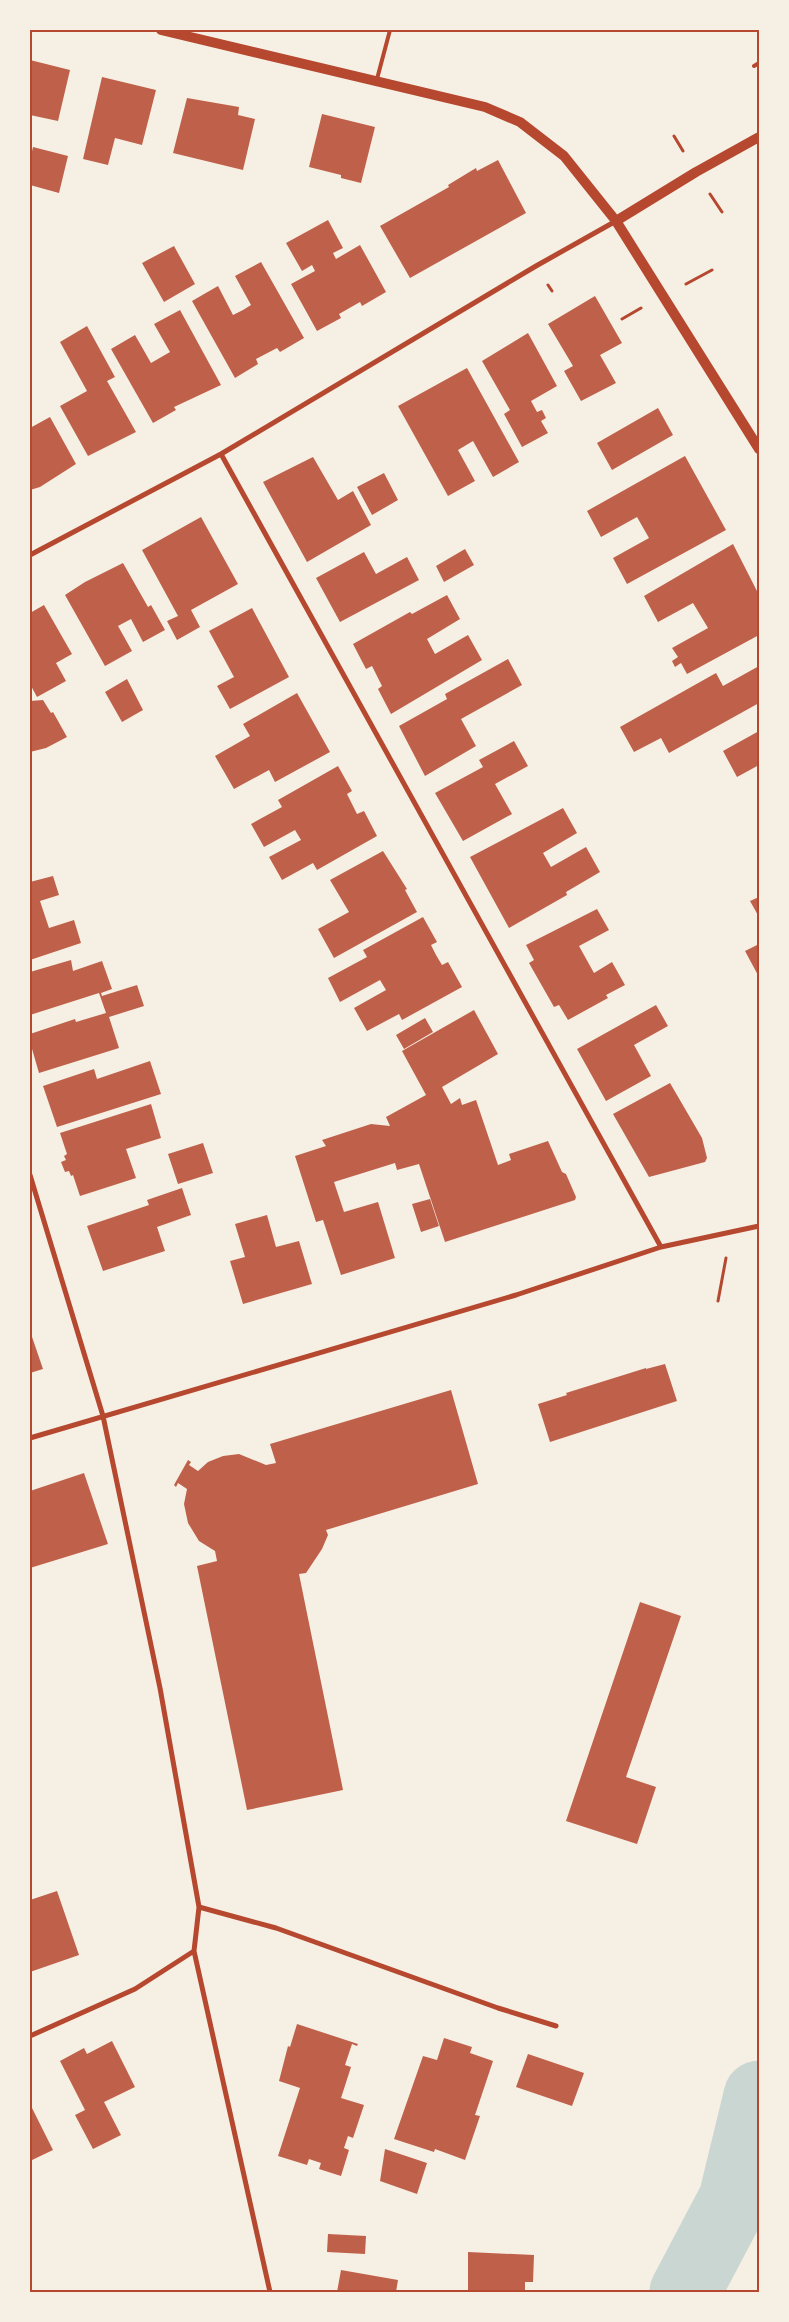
<svg xmlns="http://www.w3.org/2000/svg" width="789" height="2322" font-family="'Golos Text',sans-serif">
  <rect width="100%" height="100%" fill="#f6efe4"/>
  <g fill="none" stroke-linecap="round" stroke-linejoin="round">
    <path stroke="#c9d6d2" stroke-width="71" d="M 685,2292 L 734,2199 L 759,2096"/>
  </g>
  <path fill="#bf614a" d="M 30,60 L 70,70 L 58,121 L 30,115 Z
    M 102,77 L 156,90 L 142,145 L 115,138 L 108,165 L 83,159 Z
    M 187,98 L 239,107 L 238,115 L 255,119 L 243,170 L 173,153 Z
    M 322,114 L 375,127 L 361,183 L 341,178 L 341,175 L 309,167 Z
    M 33,147 L 68,156 L 59,193 L 30,185 L 30,160 Z
    M 498,160 L 526,213 L 410,278 L 380,226 L 449,187 L 448,185 L 476,168 L 477,171 Z
    M 328,220 L 343,248 L 333,253 L 336,259 L 360,245 L 386,292 L 362,306 L 360,302 L 339,314 L 341,318 L 317,331 L 291,284 L 315,271 L 312,265 L 302,271 L 286,243 Z
    M 174,246 L 195,284 L 164,302 L 142,263 Z
    M 261,262 L 304,338 L 280,352 L 277,348 L 256,359 L 258,364 L 235,378 L 192,301 L 218,286 L 233,315 L 243,310 L 251,305 L 235,276 Z
    M 595,296 L 622,343 L 600,355 L 616,383 L 581,401 L 564,371 L 573,366 L 548,324 Z
    M 180,310 L 221,385 L 174,407 L 176,410 L 153,423 L 111,349 L 135,335 L 151,363 L 170,352 L 154,324 Z
    M 87,326 L 115,377 L 107,381 L 136,432 L 88,456 L 60,406 L 87,391 L 60,342 Z
    M 528,333 L 557,386 L 531,401 L 537,412 L 542,410 L 546,418 L 541,421 L 548,433 L 522,447 L 504,414 L 510,410 L 482,361 Z
    M 467,368 L 519,462 L 493,477 L 473,441 L 458,450 L 475,481 L 448,496 L 398,406 Z
    M 658,408 L 673,435 L 612,470 L 597,443 Z
    M 50,417 L 76,464 L 40,487 L 30,490 L 30,428 Z
    M 685,456 L 726,530 L 627,584 L 613,558 L 649,538 L 637,517 L 601,537 L 587,511 Z
    M 313,457 L 338,500 L 353,491 L 371,525 L 307,562 L 263,482 Z
    M 384,473 L 398,500 L 372,515 L 357,487 Z
    M 201,517 L 238,584 L 191,610 L 200,627 L 177,640 L 167,621 L 178,616 L 142,550 Z
    M 733,544 L 759,595 L 759,635 L 687,674 L 681,663 L 675,667 L 672,661 L 678,657 L 672,648 L 708,628 L 693,603 L 658,622 L 644,596 Z
    M 465,549 L 474,565 L 444,582 L 436,566 Z
    M 364,552 L 376,574 L 407,557 L 419,580 L 340,622 L 316,578 Z
    M 123,563 L 148,607 L 151,605 L 165,630 L 143,642 L 131,619 L 118,626 L 132,651 L 105,666 L 65,595 L 85,582 Z
    M 447,595 L 460,619 L 427,639 L 435,654 L 468,635 L 482,660 L 391,714 L 378,689 L 382,686 L 372,666 L 366,669 L 353,644 L 410,612 L 412,614 Z
    M 44,605 L 72,654 L 56,663 L 66,681 L 37,697 L 30,684 L 30,613 Z
    M 252,608 L 289,677 L 230,709 L 217,686 L 234,677 L 209,631 Z
    M 508,659 L 522,685 L 461,719 L 476,746 L 425,776 L 399,726 L 447,699 L 445,694 Z
    M 759,666 L 759,703 L 669,753 L 661,738 L 634,752 L 620,727 L 716,673 L 723,686 Z
    M 127,679 L 143,710 L 122,722 L 105,692 Z
    M 297,693 L 330,752 L 275,782 L 269,770 L 234,789 L 215,756 L 250,736 L 243,724 Z
    M 43,700 L 51,713 L 53,712 L 67,737 L 46,748 L 30,752 L 30,701 Z
    M 759,731 L 759,765 L 737,777 L 723,751 Z
    M 514,741 L 528,766 L 495,784 L 512,814 L 463,841 L 435,793 L 483,767 L 479,760 Z
    M 338,766 L 352,791 L 347,794 L 357,814 L 364,811 L 377,836 L 317,870 L 313,863 L 282,880 L 269,857 L 301,840 L 295,830 L 264,847 L 251,824 L 282,807 L 278,800 Z
    M 563,808 L 577,833 L 543,853 L 551,867 L 586,847 L 600,872 L 566,892 L 567,895 L 509,928 L 470,857 Z
    M 383,851 L 407,889 L 405,890 L 417,912 L 334,958 L 318,929 L 349,912 L 330,880 Z
    M 53,876 L 59,895 L 40,901 L 49,928 L 74,920 L 81,943 L 30,960 L 30,882 Z
    M 759,897 L 759,917 L 750,901 Z
    M 597,909 L 609,930 L 579,946 L 594,973 L 612,962 L 625,985 L 606,995 L 608,998 L 568,1020 L 559,1005 L 554,1007 L 529,963 L 534,960 L 526,945 Z
    M 423,917 L 437,942 L 431,945 L 436,955 L 442,965 L 448,962 L 462,987 L 402,1020 L 399,1014 L 367,1031 L 354,1008 L 386,990 L 380,980 L 340,1002 L 328,978 L 367,957 L 363,950 Z
    M 759,944 L 759,977 L 745,951 Z
    M 71,960 L 73,971 L 102,961 L 112,989 L 101,993 L 102,996 L 137,985 L 144,1006 L 109,1017 L 119,1048 L 39,1073 L 30,1042 L 30,1034 L 75,1019 L 76,1022 L 106,1013 L 99,993 L 30,1015 L 30,972 Z
    M 656,1005 L 668,1026 L 634,1045 L 651,1076 L 606,1101 L 577,1049 Z
    M 474,1010 L 498,1054 L 442,1087 L 451,1104 L 460,1098 L 462,1105 L 476,1100 L 498,1165 L 511,1160 L 509,1154 L 548,1141 L 562,1172 L 566,1174 L 576,1197 L 575,1200 L 445,1242 L 419,1164 L 397,1170 L 395,1163 L 334,1182 L 344,1212 L 378,1202 L 395,1258 L 341,1275 L 323,1220 L 316,1222 L 295,1156 L 326,1146 L 322,1140 L 371,1124 L 390,1126 L 386,1117 L 426,1095 L 402,1051 Z
    M 425,1018 L 433,1032 L 404,1049 L 396,1035 Z
    M 150,1061 L 161,1094 L 57,1127 L 43,1086 L 94,1069 L 97,1079 Z
    M 670,1083 L 702,1138 L 707,1158 L 705,1162 L 649,1177 L 613,1114 Z
    M 151,1104 L 161,1138 L 126,1149 L 136,1178 L 80,1196 L 73,1175 L 71,1176 L 69,1171 L 65,1172 L 61,1162 L 66,1160 L 64,1156 L 67,1154 L 60,1133 Z
    M 203,1143 L 213,1173 L 178,1184 L 168,1154 Z
    M 182,1188 L 191,1215 L 157,1227 L 165,1251 L 103,1271 L 87,1226 L 149,1205 L 147,1200 Z
    M 430,1199 L 439,1226 L 421,1232 L 412,1204 Z
    M 267,1215 L 276,1247 L 299,1241 L 312,1284 L 243,1304 L 230,1261 L 245,1257 L 235,1224 Z
    M 30,1331 L 43,1369 L 30,1373 Z
    M 665,1364 L 677,1401 L 550,1442 L 538,1404 L 567,1395 L 566,1393 L 646,1368 L 646,1369 Z
    M 451,1390 L 478,1484 L 326,1530 L 328,1535 L 322,1549 L 306,1573 L 299,1574 L 343,1790 L 247,1810 L 197,1566 L 217,1561 L 215,1551 L 199,1541 L 188,1523 L 184,1504 L 187,1489 L 178,1483 L 176,1487 L 174,1485 L 188,1460 L 191,1462 L 189,1465 L 198,1471 L 208,1462 L 223,1456 L 239,1454 L 266,1465 L 276,1463 L 270,1444 Z
    M 84,1473 L 108,1544 L 30,1568 L 30,1491 Z
    M 640,1602 L 681,1616 L 626,1777 L 656,1787 L 637,1844 L 566,1821 Z
    M 57,1891 L 79,1955 L 30,1972 L 30,1900 Z
    M 297,2024 L 358,2044 L 357,2046 L 352,2044 L 345,2065 L 351,2067 L 341,2098 L 364,2105 L 353,2138 L 348,2136 L 344,2148 L 349,2150 L 341,2176 L 319,2169 L 321,2163 L 309,2159 L 307,2165 L 278,2156 L 300,2088 L 279,2081 L 288,2046 L 290,2047 Z
    M 444,2038 L 472,2047 L 470,2053 L 493,2061 L 475,2115 L 480,2116 L 465,2160 L 435,2149 L 434,2152 L 394,2139 L 423,2056 L 437,2060 Z
    M 112,2041 L 135,2087 L 104,2102 L 121,2135 L 93,2149 L 75,2115 L 85,2110 L 60,2061 L 84,2048 L 87,2054 Z
    M 528,2054 L 584,2073 L 572,2106 L 516,2087 Z
    M 30,2104 L 53,2150 L 30,2161 Z
    M 385,2149 L 427,2163 L 417,2194 L 380,2181 Z
    M 328,2234 L 366,2236 L 365,2254 L 327,2252 Z
    M 468,2252 L 534,2255 L 533,2282 L 525,2282 L 525,2292 L 468,2292 Z
    M 341,2270 L 398,2280 L 396,2292 L 337,2292 Z"/>
  <g fill="none" stroke-linecap="round" stroke-linejoin="round">
    <path stroke="#b5482f" stroke-width="3" d="M 674,136 L 683,151
      M 710,194 L 722,212
      M 686,284 L 712,270
      M 548,285 L 552,291
      M 622,319 L 641,308
      M 718,1301 L 726,1258"/>
    <path stroke="#b5482f" stroke-width="4" d="M 754,66 L 759,63
      M 377,79 L 390,30"/>
    <path stroke="#b5482f" stroke-width="5" d="M 221,454 L 661,1247
      M 30,555 L 221,454 L 536,266 L 616,221
      M 30,1175 L 103,1416 L 160,1688 L 199,1907 L 276,1928 L 498,2008 L 556,2026
      M 30,1438 L 516,1295 L 661,1247 L 759,1226
      M 199,1907 L 194,1951 L 270,2292
      M 30,2036 L 135,1989 L 194,1951"/>
    <path stroke="#b5482f" stroke-width="10" d="M 161,30 L 485,107 L 520,122 L 564,156 L 616,221 L 759,449
      M 616,221 L 696,172 L 759,137"/>
  </g>
  <rect width="789" height="2322" fill="none" stroke="#f6efe4" stroke-width="62"/>
  <rect x="31" y="31" width="727" height="2260" fill="none" stroke="#b5482f" stroke-width="2"/>
</svg>
